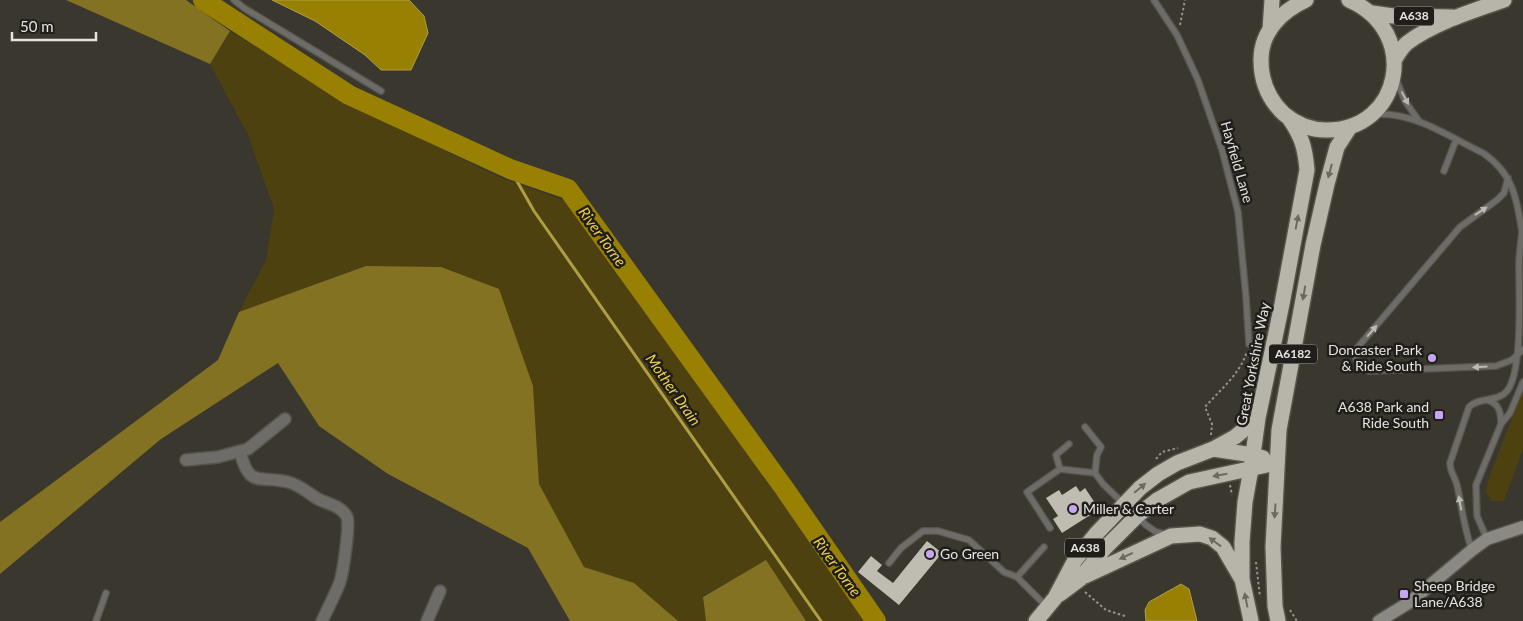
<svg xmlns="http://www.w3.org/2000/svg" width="1523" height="621" font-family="Lato,sans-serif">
  <rect width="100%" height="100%" fill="#39372e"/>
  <path fill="#4d410f" d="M 230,31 L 344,101 L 501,178 L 566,201 L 866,621 L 806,621 L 766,561 L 703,596 L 706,621 L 678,621 L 634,583 L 584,567 L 539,484 L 533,386 L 366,266 L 239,312 L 266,260 L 274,209 L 247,133 L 210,64 Z
    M 1523,391 L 1523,449 L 1504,501 L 1491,501 L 1486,492 L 1489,477 Z"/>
  <path fill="#847223" d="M 66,0 L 186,0 L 230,31 L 210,64 Z
    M 366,266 L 441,267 L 499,289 L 533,386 L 539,484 L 584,567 L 634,583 L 678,621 L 570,621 L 528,548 L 388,474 L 319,426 L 278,363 L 161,439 L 0,574 L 0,522 L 218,360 L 239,312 Z
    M 766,560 L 806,621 L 706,621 L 703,597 Z"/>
  <path fill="#988003" stroke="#af9e45" d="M 272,0 L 409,0 L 424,16 L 428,33 L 411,70 L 381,70 L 365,55 L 315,21 Z
    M 1181,584 L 1189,589 L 1197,621 L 1146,621 L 1145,610 L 1149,602 Z"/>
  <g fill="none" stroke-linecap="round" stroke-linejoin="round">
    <path stroke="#af9e45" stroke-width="3" d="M 510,169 L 534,211 L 821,621"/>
    <path stroke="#988003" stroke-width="20" d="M 203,0 L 349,95 L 510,169 L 568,189 L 784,488 L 876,621"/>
  </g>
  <path fill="#bfbdb2" d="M 1076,486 L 1080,492 L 1085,488 L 1095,503 L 1091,505 L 1095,512 L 1062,533 L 1053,519 L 1058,516 L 1046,498 L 1059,490 L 1062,495 Z
    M 927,541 L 942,553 L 899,605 L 858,572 L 871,556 L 882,565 L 877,571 L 893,583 Z"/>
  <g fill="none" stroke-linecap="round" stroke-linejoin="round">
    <g stroke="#55534a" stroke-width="8">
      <path id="lane" d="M 234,0 L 244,8 L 381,91
        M 1154,0 L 1177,35 L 1198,80 L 1222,150 L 1238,212 L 1246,297 L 1249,344
        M 1396,79 L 1405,101 L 1419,121
        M 1376,114 C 1415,112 1449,137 1483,153 C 1513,173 1517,199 1522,232
        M 1444,171 L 1456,140
        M 1508,178 L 1504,193 L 1497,200 L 1460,227 L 1358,347 L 1356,359 L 1363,369 L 1369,371 L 1496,366 L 1512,360 L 1523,349
        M 1486,400 C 1498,402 1501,411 1501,423
        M 1085,427 L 1101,447 L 1097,455 L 1095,473
        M 1069,444 L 1056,455 L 1060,469 L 1095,473 L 1103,484 L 1146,525 L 1156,532 L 1165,534
        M 1050,528 L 1027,492 L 1060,469
        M 1487,539 L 1477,516 L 1476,485 L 1501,424 L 1510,413 L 1523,382
        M 1044,547 L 1017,577 L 1046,606
        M 1472,550 C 1464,529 1462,507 1457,485 C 1455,477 1450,472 1450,463 L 1469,407 C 1480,396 1497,403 1507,391 C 1523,371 1519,292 1519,265 C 1519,254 1521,242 1522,231
        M 889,563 L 901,548 L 923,531 L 938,531 L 969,540 L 1004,572 L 1017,577
        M 96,621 L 106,593"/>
    </g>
    <g stroke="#55534a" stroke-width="14">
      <path id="street" d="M 240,451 C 249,489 259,475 288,482 C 300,485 308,493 318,499 C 328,504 342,506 347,517 C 350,526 343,572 340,582 C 335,595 328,608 322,621
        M 186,460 L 218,457 L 248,449 L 285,419
        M 427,621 L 440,591"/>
    </g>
    <g stroke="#55534a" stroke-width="15">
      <path id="secondary" d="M 1379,621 L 1410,602 L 1472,550 L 1487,539 L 1523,527"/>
    </g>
    <g stroke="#55534a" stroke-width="18">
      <path id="highway" d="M 1306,0 C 1282,11 1261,31 1261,60 C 1261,82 1268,99 1284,114 C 1296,124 1311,130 1326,130 C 1402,131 1421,31 1349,0
        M 1372,13 L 1393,16 L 1452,17
        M 1270,30 L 1272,0
        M 1395,59 C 1398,54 1402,47 1407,43 C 1433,23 1473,11 1504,0
        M 1213,449 L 1253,455 L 1263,458
        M 1085,576 L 1171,536 L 1200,534 L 1212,538 L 1223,547 L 1241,578
        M 1060,594 L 1080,579 L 1104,549 L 1137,516 L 1157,500 L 1189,482 L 1276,463
        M 1036,621 L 1055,598 L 1075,560 L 1096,534 L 1140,488 L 1158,474 L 1177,463 L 1213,449 L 1235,437 L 1258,418
        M 1251,621 L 1242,579 L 1242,542 L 1245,502 L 1251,469 L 1258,418 L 1282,304 L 1307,170 C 1305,147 1302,137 1289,118
        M 1278,621 L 1275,606 L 1273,547 L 1279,430 L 1313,245 L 1327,184 L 1337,147 L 1350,127"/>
    </g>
    <path stroke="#95938c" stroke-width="2" stroke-dasharray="2.5 2.5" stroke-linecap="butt" d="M 1180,25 L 1185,0
      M 1211,435 L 1212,424 L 1205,407 C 1220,390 1241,373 1247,351
      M 1156,459 L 1162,452 L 1178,448
      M 1230,485 L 1232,495
      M 1256,562 L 1260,597
      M 1085,592 L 1106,610 L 1125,616
      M 1290,610 L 1297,621"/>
    <use href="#lane" stroke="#6d6c68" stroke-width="5.5"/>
    <use href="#street" stroke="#6d6c68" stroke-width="11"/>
    <use href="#secondary" stroke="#8b8983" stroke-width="12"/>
    <use href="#highway" stroke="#b7b4aa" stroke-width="15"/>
  </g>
  <defs><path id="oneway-solid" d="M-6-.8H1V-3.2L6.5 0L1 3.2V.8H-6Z" transform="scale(1.25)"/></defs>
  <g fill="#bbbab5">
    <use href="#oneway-solid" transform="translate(1405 98) rotate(62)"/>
    <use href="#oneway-solid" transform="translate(1481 211) rotate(-34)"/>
    <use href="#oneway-solid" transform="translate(1372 331) rotate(-49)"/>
    <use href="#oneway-solid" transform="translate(1480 367) rotate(177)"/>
    <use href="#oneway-solid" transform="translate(1460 503) rotate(-100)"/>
  </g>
  <g fill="#6b6962">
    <use href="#oneway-solid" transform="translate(1330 171) rotate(105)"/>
    <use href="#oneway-solid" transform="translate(1297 222) rotate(-79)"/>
    <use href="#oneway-solid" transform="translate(1304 293) rotate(100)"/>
    <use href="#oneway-solid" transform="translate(1220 475) rotate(170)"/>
    <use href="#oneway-solid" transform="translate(1140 488) rotate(-40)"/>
    <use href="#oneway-solid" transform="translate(1275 511) rotate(94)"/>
    <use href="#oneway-solid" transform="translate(1215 542) rotate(-144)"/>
    <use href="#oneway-solid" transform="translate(1126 556) rotate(155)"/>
    <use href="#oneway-solid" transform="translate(1246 600) rotate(-101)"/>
  </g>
  <g fill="#c8a5ef" stroke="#1f1e1a" stroke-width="2">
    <circle cx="1432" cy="358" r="5"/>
    <rect x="1434" y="410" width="10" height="10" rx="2.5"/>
    <circle cx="1073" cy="509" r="5"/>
    <circle cx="930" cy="554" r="5"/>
    <rect x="1399" y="589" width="10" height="10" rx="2.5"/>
  </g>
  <g text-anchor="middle" stroke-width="5" stroke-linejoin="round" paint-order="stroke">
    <g fill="#1f1e1a" stroke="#aaa9a4" stroke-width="1">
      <rect x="1394" y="6.5" width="40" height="19" rx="4"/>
      <rect x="1269" y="344.5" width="48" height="19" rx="4"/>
      <rect x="1065" y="538.5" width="40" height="19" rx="4"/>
    </g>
    <g font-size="12" font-weight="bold" fill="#e5e4df">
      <text x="1414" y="20">A638</text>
      <text x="1293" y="358">A6182</text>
      <text x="1085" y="552">A638</text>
    </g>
    <g font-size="14" fill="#e5e4df" stroke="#1f1e1a">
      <text transform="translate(1237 162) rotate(74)" y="5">Hayfield Lane</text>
      <text transform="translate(1253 364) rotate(-79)" y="5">Great Yorkshire Way</text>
    </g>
    <g font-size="14" fill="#e5e4df" stroke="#1f1e1a" text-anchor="start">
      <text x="1422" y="355" text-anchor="end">Doncaster Park<tspan x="1422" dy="16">&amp; Ride South</tspan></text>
      <text x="1429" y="412" text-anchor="end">A638 Park and<tspan x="1429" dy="16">Ride South</tspan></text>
      <text x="1083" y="514">Miller &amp; Carter</text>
      <text x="940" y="559">Go Green</text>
      <text x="1414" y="591">Sheep Bridge<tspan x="1414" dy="16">Lane/A638</tspan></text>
    </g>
    <g font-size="15" font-style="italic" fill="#eece45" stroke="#1f1e1a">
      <text transform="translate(602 237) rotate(54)" y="5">River Torne</text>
      <text transform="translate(673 390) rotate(55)" y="5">Mother Drain</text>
      <text transform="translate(837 567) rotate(54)" y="5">River Torne</text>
    </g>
  </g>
  <path d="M12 32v8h84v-8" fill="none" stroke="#e5e4df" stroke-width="2.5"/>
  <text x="20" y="32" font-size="15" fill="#e5e4df" stroke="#1f1e1a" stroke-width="4" paint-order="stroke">50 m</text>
</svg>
